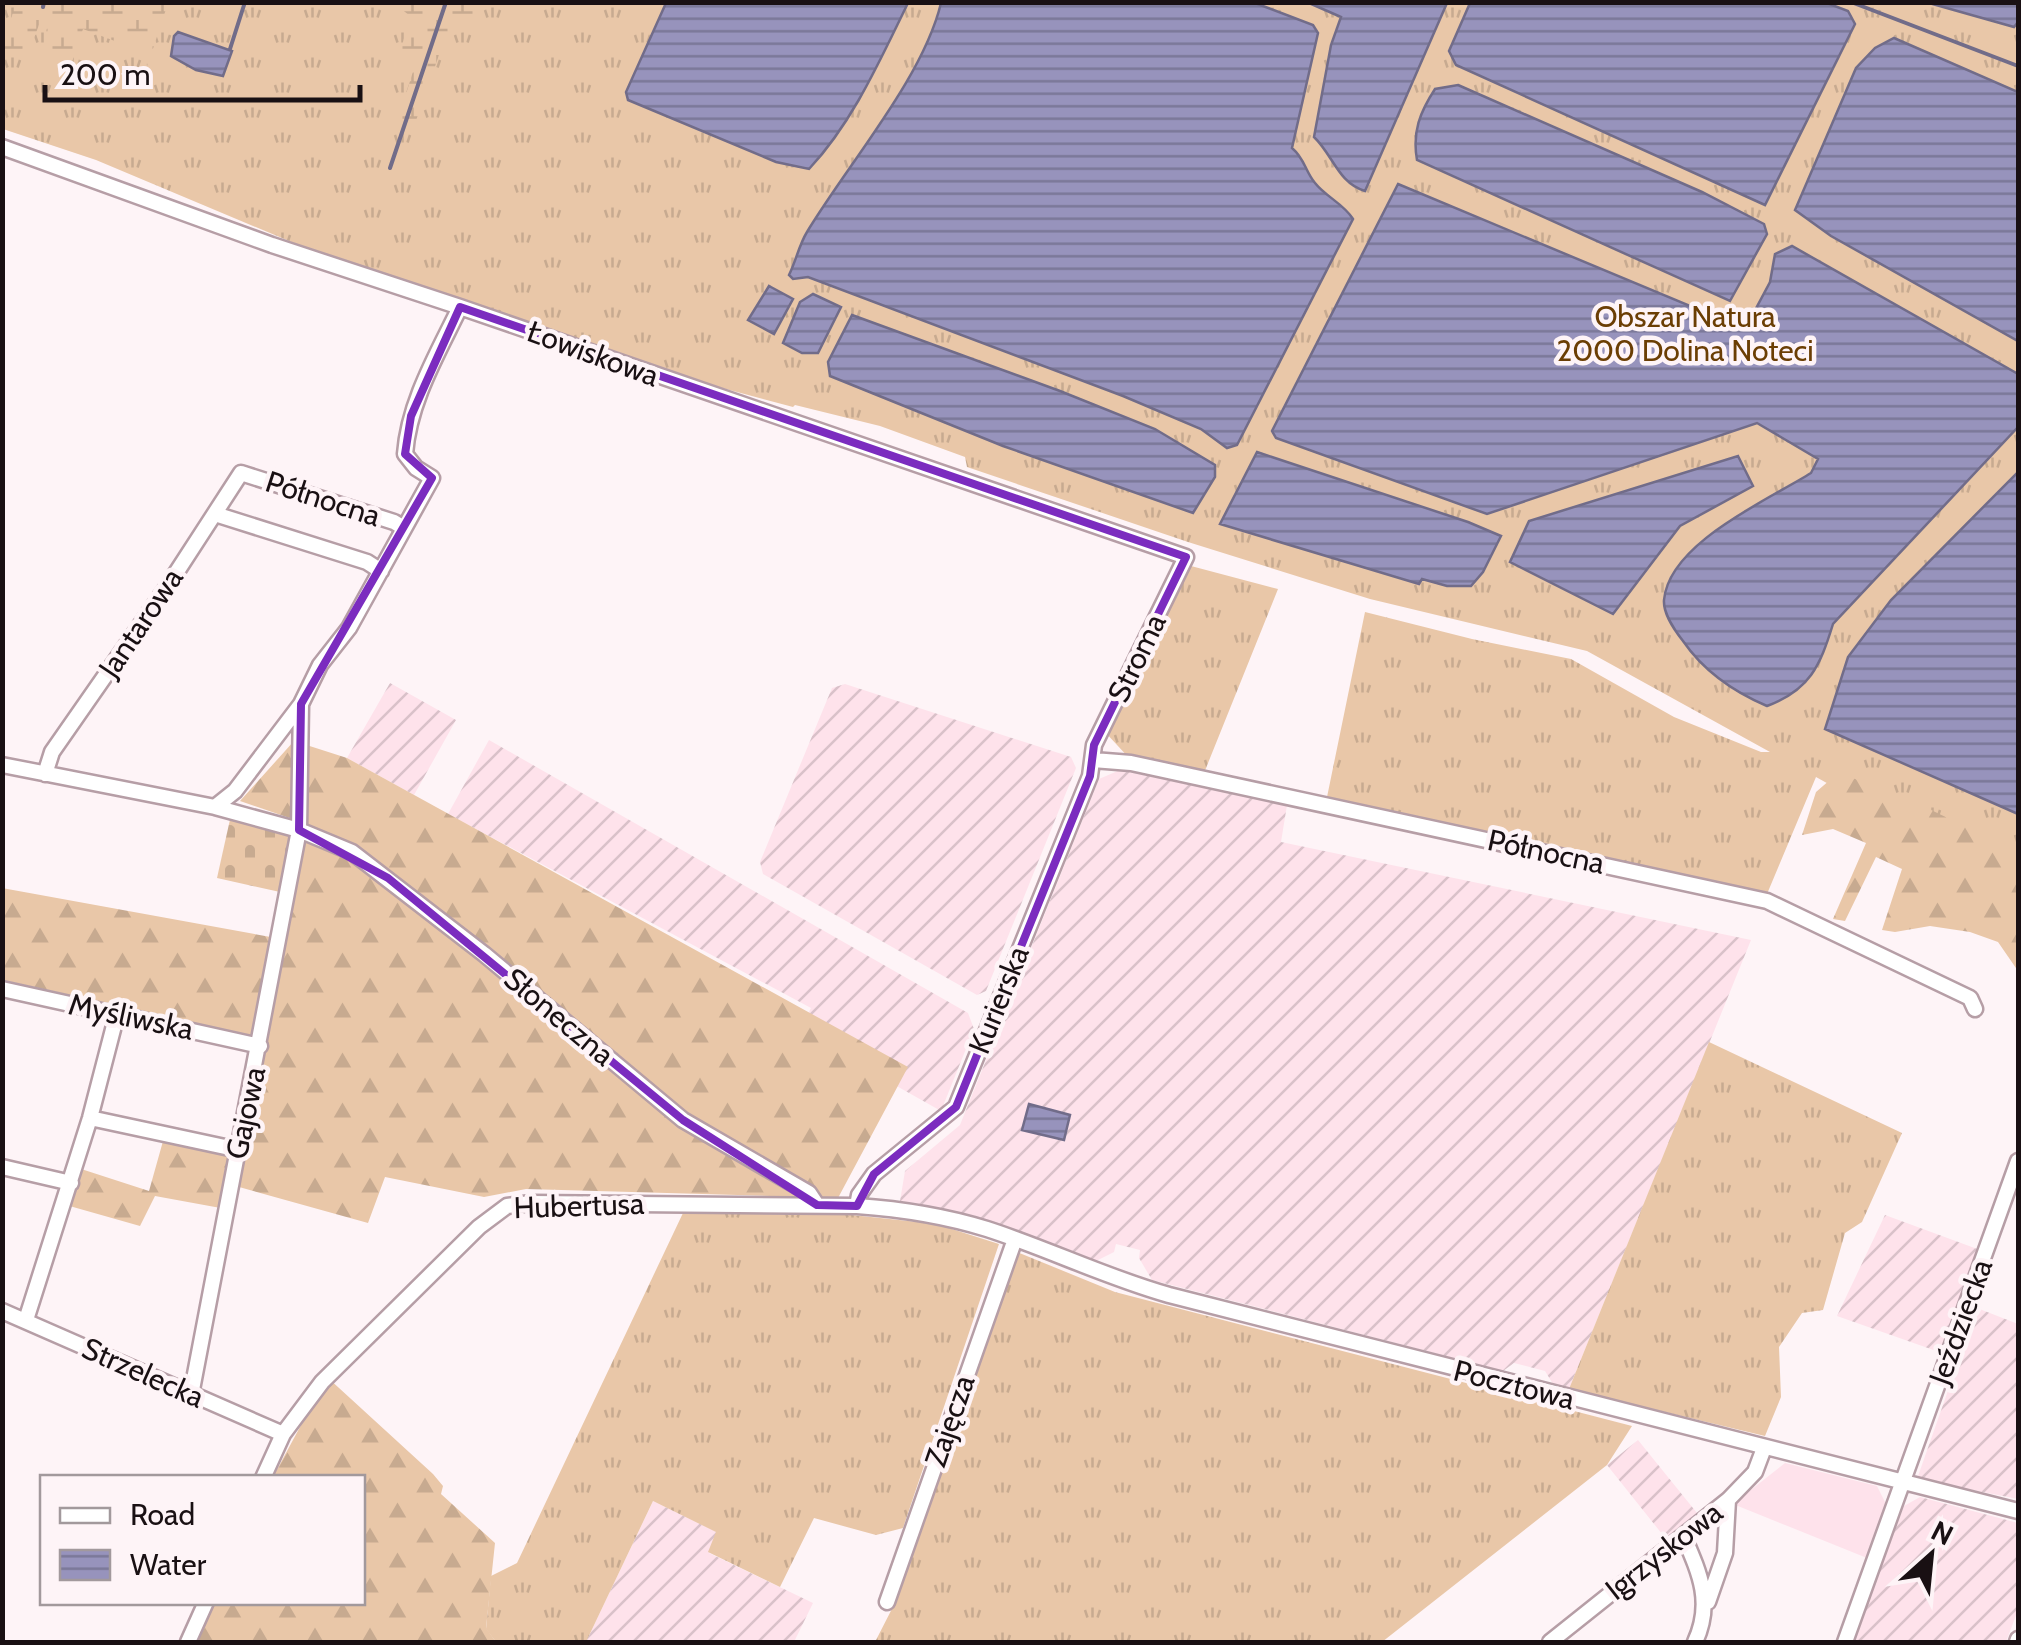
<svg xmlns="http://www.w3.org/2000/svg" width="2021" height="1645" font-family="Cabin,sans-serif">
  <defs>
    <pattern id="industrial-furrows" width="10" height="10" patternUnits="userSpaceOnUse" patternTransform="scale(2.5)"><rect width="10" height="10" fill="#fee2eb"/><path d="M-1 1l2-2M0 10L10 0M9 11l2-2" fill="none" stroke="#d9c1c9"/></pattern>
    <pattern id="grass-tufts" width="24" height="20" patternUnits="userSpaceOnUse" patternTransform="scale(2.5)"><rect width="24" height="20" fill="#e9c7a8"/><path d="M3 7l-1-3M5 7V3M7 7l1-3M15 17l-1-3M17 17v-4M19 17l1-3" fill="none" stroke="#c7aa90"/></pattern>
    <pattern id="forest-firs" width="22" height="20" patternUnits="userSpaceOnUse" patternTransform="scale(2.5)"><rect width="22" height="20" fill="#e9c7a8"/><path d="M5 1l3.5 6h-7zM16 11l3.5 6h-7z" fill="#c7aa90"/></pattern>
    <pattern id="wetland-marsh" width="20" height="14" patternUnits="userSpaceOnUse" patternTransform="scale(2.5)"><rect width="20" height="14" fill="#e9c7a8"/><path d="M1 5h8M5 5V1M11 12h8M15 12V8" fill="none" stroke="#c7aa90"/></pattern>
    <pattern id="cemetery-stones" width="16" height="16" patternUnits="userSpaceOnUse" patternTransform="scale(2.5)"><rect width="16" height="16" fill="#e9c7a8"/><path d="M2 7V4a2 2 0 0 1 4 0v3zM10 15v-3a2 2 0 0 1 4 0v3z" fill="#c7aa90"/></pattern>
    <pattern id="water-rules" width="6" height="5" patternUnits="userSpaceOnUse" patternTransform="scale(2.5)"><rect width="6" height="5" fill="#9793bc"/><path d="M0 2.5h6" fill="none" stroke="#7a7798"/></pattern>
  </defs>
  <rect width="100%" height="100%" fill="#fef4f7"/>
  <path fill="#fee2eb" d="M 1785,1463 L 1877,1486 L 1886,1504 L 1867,1558 L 1733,1504 Z"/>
  <path fill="url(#industrial-furrows)" d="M 390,683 L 456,720 L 414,795 L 347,758 Z
    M 845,684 L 1071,757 L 1076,768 L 986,991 L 977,995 L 763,874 L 760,862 L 832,688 Z
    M 489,740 L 968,1013 L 974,1029 L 941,1111 L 799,1031 L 811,1008 L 448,814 Z
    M 1120,770 L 1287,805 L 1281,842 L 1751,940 L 1569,1389 L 1553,1384 L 1545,1371 L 1514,1363 L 1503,1371 L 1152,1280 L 1139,1258 L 1140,1250 L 1116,1244 L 1114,1252 L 1096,1261 L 981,1218 L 900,1201 L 905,1171 L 960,1125 L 1099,779 Z
    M 1885,1215 L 1980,1250 L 1942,1353 L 1837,1316 Z
    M 1977,1308 L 2018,1324 L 2018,1499 L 1917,1479 Z
    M 1638,1440 L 1697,1513 L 1666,1539 L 1607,1465 Z
    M 1920,1497 L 2018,1523 L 2018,1610 L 2006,1642 L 1853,1642 L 1904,1506 Z
    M 653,1501 L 717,1532 L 709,1553 L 813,1603 L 794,1642 L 586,1642 Z"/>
  <path fill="url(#grass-tufts)" d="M 3,3 L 2018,3 L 2018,881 L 1895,821 L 1816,777 L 1767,894 L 1326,802 L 1365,612 L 1472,639 L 1571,659 L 1674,717 L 1761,752 L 1770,752 L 1587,651 L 1370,599 L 1188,542 L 967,467 L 965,457 L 880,426 L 795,405 L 793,407 L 674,375 L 408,291 L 96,160 L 3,129 Z
    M 1191,566 L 1278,589 L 1202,778 L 1130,759 L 1105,732 Z
    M 1709,1042 L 1902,1133 L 1862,1222 L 1845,1233 L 1823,1310 L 1802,1313 L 1779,1347 L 1781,1397 L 1765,1436 L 1569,1389 Z
    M 683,1213 L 852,1215 L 936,1224 L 999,1244 L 903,1528 L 876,1535 L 814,1518 L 780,1587 L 708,1552 L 716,1532 L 653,1501 L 586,1642 L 496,1642 L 486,1629 L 491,1576 L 517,1563 Z
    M 1017,1252 L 1115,1292 L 1632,1426 L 1607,1465 L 1382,1642 L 875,1642 L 897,1599 Z"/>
  <path fill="url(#forest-firs)" d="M 294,741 L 347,758 L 908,1067 L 838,1198 L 526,1189 L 484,1197 L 385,1177 L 368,1223 L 232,1185 L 226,1209 L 155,1196 L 140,1226 L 66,1205 L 75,1167 L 149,1191 L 165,1134 L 238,1149 L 264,1044 L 183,1028 L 119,1006 L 3,980 L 2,888 L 287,940 L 304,823 L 240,801 Z
    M 1838,773 L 1898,794 L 2018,852 L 2018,971 L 1998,942 L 1970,932 L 1930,926 L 1895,932 L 1882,930 L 1902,869 L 1876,857 L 1845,921 L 1833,919 L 1866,843 L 1833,829 L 1802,835 L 1816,792 Z
    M 327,1377 L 433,1474 L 443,1486 L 441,1494 L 495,1543 L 486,1628 L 496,1642 L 192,1642 L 212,1603 L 362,1602 L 362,1478 L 273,1477 Z"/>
  <path fill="url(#wetland-marsh)" d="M 15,3 L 15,2 L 168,3 L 147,67 L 145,38 L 135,33 L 120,43 L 83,29 L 72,62 L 69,63 L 42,54 L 50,12 L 45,8 L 28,55 L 4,50 Z
    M 394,3 L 487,3 L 474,30 L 446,35 L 412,132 L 397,129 L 396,126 L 416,62 L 400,53 L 410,16 Z"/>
  <path fill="url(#cemetery-stones)" d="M 231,815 L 288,830 L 293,836 L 280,892 L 217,878 Z"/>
  <path fill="url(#water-rules)" stroke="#716c89" stroke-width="2.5" d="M 666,3 L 666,2 L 908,3 C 880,60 853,122 809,169 L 776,162 L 628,100 L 626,92 Z
    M 941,3 L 1255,3 L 1313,25 L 1318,33 L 1292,148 C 1305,159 1305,171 1315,183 C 1326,197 1344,204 1353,219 L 1237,445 L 1227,448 L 1201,429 L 1123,396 L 808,277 L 793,279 L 789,275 C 796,261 799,245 807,232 C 848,164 923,78 941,3 Z
    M 1309,3 L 1447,3 L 1365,191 C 1338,183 1333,155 1314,137 L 1331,45 L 1341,17 Z
    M 1470,3 L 1827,3 L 1848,11 L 1855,24 L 1765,205 L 1456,65 L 1449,51 Z
    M 1929,3 L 2018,3 L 2018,22 L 2014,27 Z
    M 178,32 L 232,51 L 223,76 L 196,70 L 171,56 L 174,36 Z
    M 1894,38 L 2018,92 L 2018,341 L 1831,236 L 1795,210 L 1856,68 L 1875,48 Z
    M 1458,85 L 1702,192 L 1764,224 L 1767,234 L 1730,301 L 1417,160 C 1412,132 1420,112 1435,89 Z
    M 1398,184 L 1745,329 L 1770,282 L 1775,254 L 1792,246 L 2018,374 L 2018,427 L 1833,624 C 1820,666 1810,690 1767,706 C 1734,692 1703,670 1683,641 C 1675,631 1663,613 1664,600 C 1669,543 1768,500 1811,473 L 1818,459 L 1757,423 L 1487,514 L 1276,438 L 1272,431 Z
    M 769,286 L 793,299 L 774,334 L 748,320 Z
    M 813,294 L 841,307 L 818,353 L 802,353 L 783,343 L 800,302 Z
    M 852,315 L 1060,391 L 1155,429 L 1215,465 L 1215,477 L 1193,513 L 1003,446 L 830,376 L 828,362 Z
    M 1257,452 L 1468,522 L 1501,536 L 1483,572 L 1471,586 L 1447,586 L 1422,579 L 1419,584 L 1220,524 Z
    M 1738,456 L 1753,486 L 1680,526 L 1613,614 L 1510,562 L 1529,521 Z
    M 2018,472 L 2018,814 L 1825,729 L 1848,657 L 1891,600 Z
    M 1029,1104 L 1070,1115 L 1064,1140 L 1022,1130 Z"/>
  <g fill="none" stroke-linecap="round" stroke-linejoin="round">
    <path stroke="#716c89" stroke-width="4" d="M 1851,2 L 2018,66
      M 43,7 L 44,2
      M 230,49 L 245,2
      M 390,168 L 446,2"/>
    <g stroke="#b69ea6" stroke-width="19">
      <path id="minor" d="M 2,147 L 272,245 L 460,307 L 1186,557 L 1094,745 L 1090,776 L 956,1107 L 874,1174 L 859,1195 L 857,1206
        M 215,514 L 367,562 L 381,571
        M 1093,760 L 1131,763 L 1767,901 L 1970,998 L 1975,1009
        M 2,765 L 215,807 L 299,830 L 352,852 L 484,954 L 683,1120 L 809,1193 L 817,1205
        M 45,774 L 52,752 L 167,587 L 241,473 L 394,522 L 404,528
        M 215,807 L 235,791 L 301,704
        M 2,989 L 260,1046
        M 90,1118 L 239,1150
        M 2,1167 L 71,1183
        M 2,1311 L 283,1434
        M 26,1320 L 90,1118 L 117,1014
        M 191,1395 L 299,830 L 301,704 L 320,665 L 349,628 L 432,478 L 416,468 L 405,454 C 409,401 438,353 460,307
        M 263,1478 L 283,1434 L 322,1382 L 479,1227 L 507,1206 L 531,1203 L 857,1206 C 900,1209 945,1216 987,1229 C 1049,1249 1105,1277 1169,1295 L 2018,1511
        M 1684,1537 C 1700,1574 1713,1603 1695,1642
        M 887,1602 L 1015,1239
        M 1708,1602 L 1725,1553 L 1728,1500
        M 188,1642 L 206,1602
        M 1550,1642 L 1728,1500 L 1755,1472 L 1764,1448
        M 1845,1642 L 2018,1161
        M 2017,1642 L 2018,1639"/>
    </g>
    <use href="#minor" stroke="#fff" stroke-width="14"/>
  </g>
  <path fill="none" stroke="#7b2cbf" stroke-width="8" stroke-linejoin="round" d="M 460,307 L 1186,557 L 1094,745 L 1090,776 L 956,1107 L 874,1174 L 857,1206 L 817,1205 L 683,1120 L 388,878 L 299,830 L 301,704 L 432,478 L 405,454 L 411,416 Z"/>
  <g text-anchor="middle" stroke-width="9" stroke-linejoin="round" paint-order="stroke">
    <g font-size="30" fill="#6b3e04" stroke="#fef4f7">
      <text x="1685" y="327">Obszar Natura<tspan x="1685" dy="34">2000 Dolina Noteci</tspan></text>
    </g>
    <g font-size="30" fill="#191013" stroke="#fef4f7">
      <text transform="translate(593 354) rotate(20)" y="10">Łowiskowa</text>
      <text transform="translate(323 499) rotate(18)" y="10">Północna</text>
      <text transform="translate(141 623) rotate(-56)" y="10">Jantarowa</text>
      <text transform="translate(1137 658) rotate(-64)" y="10">Stroma</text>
      <text transform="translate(1546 852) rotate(12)" y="10">Północna</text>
      <text transform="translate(999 1000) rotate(-68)" y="10">Kurierska</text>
      <text transform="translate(131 1017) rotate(12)" y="10">Myśliwska</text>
      <text transform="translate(559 1017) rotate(40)" y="10">Słoneczna</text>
      <text transform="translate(246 1113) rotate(-78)" y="10">Gajowa</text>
      <text transform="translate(579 1206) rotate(-2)" y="10">Hubertusa</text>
      <text transform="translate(1961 1322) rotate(-70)" y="10">Jeździecka</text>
      <text transform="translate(143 1373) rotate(24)" y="10">Strzelecka</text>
      <text transform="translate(1514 1385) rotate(14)" y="10">Pocztowa</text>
      <text transform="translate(950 1421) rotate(-71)" y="10">Zajęcza</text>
      <text transform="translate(1664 1551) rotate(-38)" y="10">Igrzyskowa</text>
    </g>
  </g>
  <rect width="2021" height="1645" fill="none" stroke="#191013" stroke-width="10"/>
  <rect x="40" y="1475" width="325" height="130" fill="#fef4f7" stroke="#a2999c" stroke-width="2.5"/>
  <rect x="60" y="1508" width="50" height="15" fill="#ffffff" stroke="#a2999c" stroke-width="2.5"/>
  <text x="130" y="1525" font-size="30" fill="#191013">Road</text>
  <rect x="60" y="1550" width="50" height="30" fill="url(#water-rules)" stroke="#a2999c" stroke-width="2.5"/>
  <text x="130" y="1575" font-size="30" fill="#191013">Water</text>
  <g transform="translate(1931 1555) rotate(27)" stroke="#fef4f7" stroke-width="8" paint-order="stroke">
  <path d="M0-8L18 38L0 25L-18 38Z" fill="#191013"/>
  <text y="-15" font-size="28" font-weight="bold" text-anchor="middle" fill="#191013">N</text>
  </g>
  <path d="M45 85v15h315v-15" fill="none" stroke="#191013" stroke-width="5"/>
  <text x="60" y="85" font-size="30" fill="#191013" stroke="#fef4f7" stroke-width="8" paint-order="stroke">200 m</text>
</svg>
